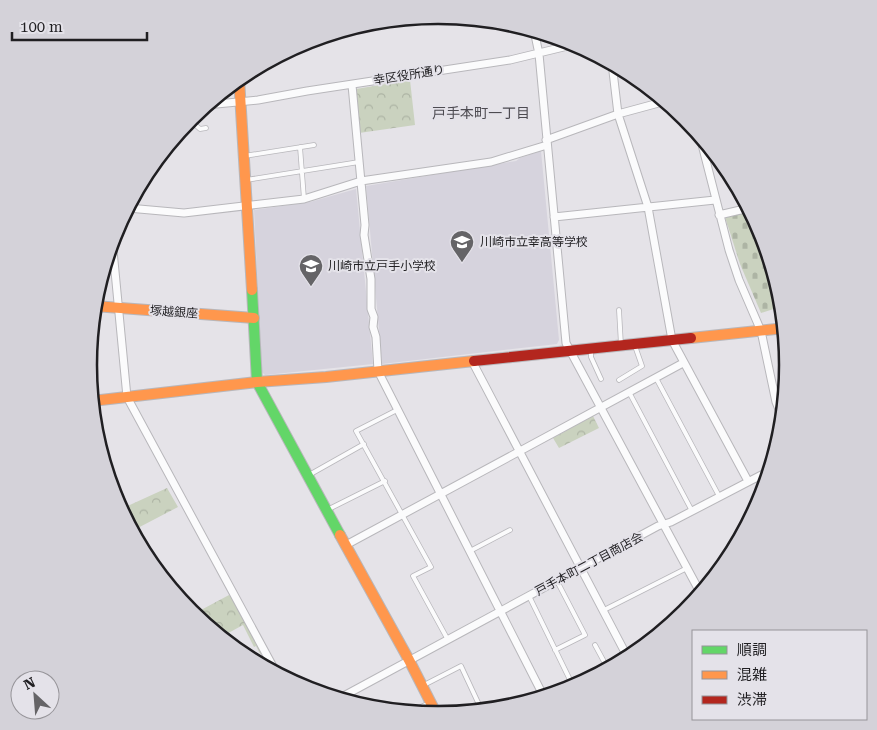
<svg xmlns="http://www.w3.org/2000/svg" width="877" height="730" font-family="'Roboto Serif','Noto Sans JP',serif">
  <defs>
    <pattern id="forest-crowns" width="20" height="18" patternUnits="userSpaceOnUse" patternTransform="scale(1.25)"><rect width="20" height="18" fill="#cad2bf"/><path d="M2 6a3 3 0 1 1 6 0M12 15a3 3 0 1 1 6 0" fill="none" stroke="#adb4a4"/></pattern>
    <pattern id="cemetery-stones" width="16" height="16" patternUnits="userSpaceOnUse" patternTransform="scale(1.25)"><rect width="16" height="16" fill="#cad2bf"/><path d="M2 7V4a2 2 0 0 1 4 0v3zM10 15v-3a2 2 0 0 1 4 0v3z" fill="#adb4a4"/></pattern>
  </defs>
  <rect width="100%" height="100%" fill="#e5e3e8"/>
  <path fill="#d6d3dd" d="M 541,151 L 559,340 L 557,344 L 382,364 L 366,186 L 516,161 L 520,158 Z
    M 356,189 L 373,364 L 265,375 L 262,372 L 254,210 L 310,202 Z"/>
  <path fill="url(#forest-crowns)" d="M 410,80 L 415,125 L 359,133 L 356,89 Z
    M 593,416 L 599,428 L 559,448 L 553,438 Z
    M 167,488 L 178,507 L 132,531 L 121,509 Z
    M 229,595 L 232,597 L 263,653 L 260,654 L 256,646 L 254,647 L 243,625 L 221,637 L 207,625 L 207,618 L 203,614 L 201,610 Z"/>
  <path fill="url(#cemetery-stones)" d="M 751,210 L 762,231 L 782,297 L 783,306 L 761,313 L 740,264 L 725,217 Z"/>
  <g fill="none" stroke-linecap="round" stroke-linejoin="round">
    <g stroke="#b8b7bb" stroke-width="5.5">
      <path id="lane" d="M 191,117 L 192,122 L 200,129 L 206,128
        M 300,147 L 304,199
        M 244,156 L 314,145
        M 246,180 L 359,162
        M 619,310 L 621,345
        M 591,351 L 591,357 L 601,379
        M 656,378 L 719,496
        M 619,380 L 642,366 L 635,346
        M 629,392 L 692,511
        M 397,410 L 356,431 L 431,567 L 413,576 L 448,640
        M 309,475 L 364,444
        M 329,509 L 385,481
        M 470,551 L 510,530
        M 697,587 L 715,578
        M 529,596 L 573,686
        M 604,610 L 687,568
        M 595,645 L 608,669
        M 555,650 L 585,635 L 557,581
        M 424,685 L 461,666 L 482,711
        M 411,712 L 429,703"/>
    </g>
    <g stroke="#b8b7bb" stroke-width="9">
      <path id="street" d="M 534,30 L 539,54 L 566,343 L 701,594
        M 612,63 L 618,114 L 648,207 L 672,340 L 748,481
        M 352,85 L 365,225 L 364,235 L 371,279 L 371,309 L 374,317 L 373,327 L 376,337 L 378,371 L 544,697
        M 206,105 L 258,100 L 307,91 L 510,60 L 576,44
        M 699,133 L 729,250 L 739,280 L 761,331 L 776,402 L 783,419
        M 546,140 L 618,114 L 666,101
        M 128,208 L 184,213 L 304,199 L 361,181 L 491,162 L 547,145
        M 719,215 L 749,208
        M 554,217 L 715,200
        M 112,240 L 127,397 L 277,674
        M 472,361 L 628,658
        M 346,545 L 683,363
        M 338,699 L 658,526 L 671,522 L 771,470"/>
    </g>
    <g stroke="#b8b7bb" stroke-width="12">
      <path id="fast" d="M 252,290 L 257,382 L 340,535"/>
    </g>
    <g stroke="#b8b7bb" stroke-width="12">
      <path id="slow" d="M 239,78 L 252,290
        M 94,306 L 254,318
        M 691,338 L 785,328
        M 92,401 L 257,382 L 326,377 L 474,361
        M 340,535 L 409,660 L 437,715"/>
    </g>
    <g stroke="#b8b7bb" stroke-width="12">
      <path id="jam" d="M 474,361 L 691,338"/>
    </g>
    <use href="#lane" stroke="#fbfbfc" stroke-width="4"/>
    <use href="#street" stroke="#fbfbfc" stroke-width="7"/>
    <use href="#fast" stroke="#63d668" stroke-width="10"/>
    <use href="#slow" stroke="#ff974d" stroke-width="10"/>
    <use href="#jam" stroke="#b3261e" stroke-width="10"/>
  </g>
  <defs>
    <g id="school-pin" transform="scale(1.25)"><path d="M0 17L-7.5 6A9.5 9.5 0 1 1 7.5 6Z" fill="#656467" stroke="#e4e2e9"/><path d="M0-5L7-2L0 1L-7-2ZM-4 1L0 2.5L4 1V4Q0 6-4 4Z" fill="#fff"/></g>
  </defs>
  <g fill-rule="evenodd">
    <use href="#school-pin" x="462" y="242"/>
    <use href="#school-pin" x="311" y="266"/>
  </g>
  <g text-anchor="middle" stroke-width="4" stroke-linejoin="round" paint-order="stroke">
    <g font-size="12" fill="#201f22" stroke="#e4e2e9">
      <text transform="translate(409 75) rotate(-9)" y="4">幸区役所通り</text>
      <text transform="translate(174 312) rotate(4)" y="4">塚越銀座</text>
      <text transform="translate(589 564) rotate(-28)" y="4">戸手本町二丁目商店会</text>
    </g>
    <g font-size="12" fill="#201f22" stroke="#e4e2e9" text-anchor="start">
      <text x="480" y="246">川崎市立幸高等学校</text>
      <text x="328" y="270">川崎市立戸手小学校</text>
    </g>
    <g font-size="14" fill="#4d4b51" stroke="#e4e2e9">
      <text x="481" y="118">戸手本町一丁目</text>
    </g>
  </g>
  <path d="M0 0H877V730H0ZM97 365a341 341 0 1 1 682 0a341 341 0 1 1-682 0Z" fill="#d4d2d9" fill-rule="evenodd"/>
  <path fill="none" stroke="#201f22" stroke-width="2.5" d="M97 365a341 341 0 1 1 682 0a341 341 0 1 1-682 0Z"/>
  <rect x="692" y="630" width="175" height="90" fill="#e4e2e9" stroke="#969499"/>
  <rect x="702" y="646" width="25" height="8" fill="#63d668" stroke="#969499"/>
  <text x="737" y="655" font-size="15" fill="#201f22">順調</text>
  <rect x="702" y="671" width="25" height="8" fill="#ff974d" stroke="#969499"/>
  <text x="737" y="680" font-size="15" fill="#201f22">混雑</text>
  <rect x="702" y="696" width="25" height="8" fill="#b3261e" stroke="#969499"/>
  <text x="737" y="705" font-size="15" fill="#201f22">渋滞</text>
  <g transform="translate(35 695) rotate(334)"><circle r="24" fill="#e4e2e9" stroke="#969499"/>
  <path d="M0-4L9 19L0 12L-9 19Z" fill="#656467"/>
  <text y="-8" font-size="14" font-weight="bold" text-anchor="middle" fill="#201f22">N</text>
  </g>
  <path d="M12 32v8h135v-8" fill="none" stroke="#201f22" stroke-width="2.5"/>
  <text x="20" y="32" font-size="15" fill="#201f22" stroke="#e4e2e9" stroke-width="4" paint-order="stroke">100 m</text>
</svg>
